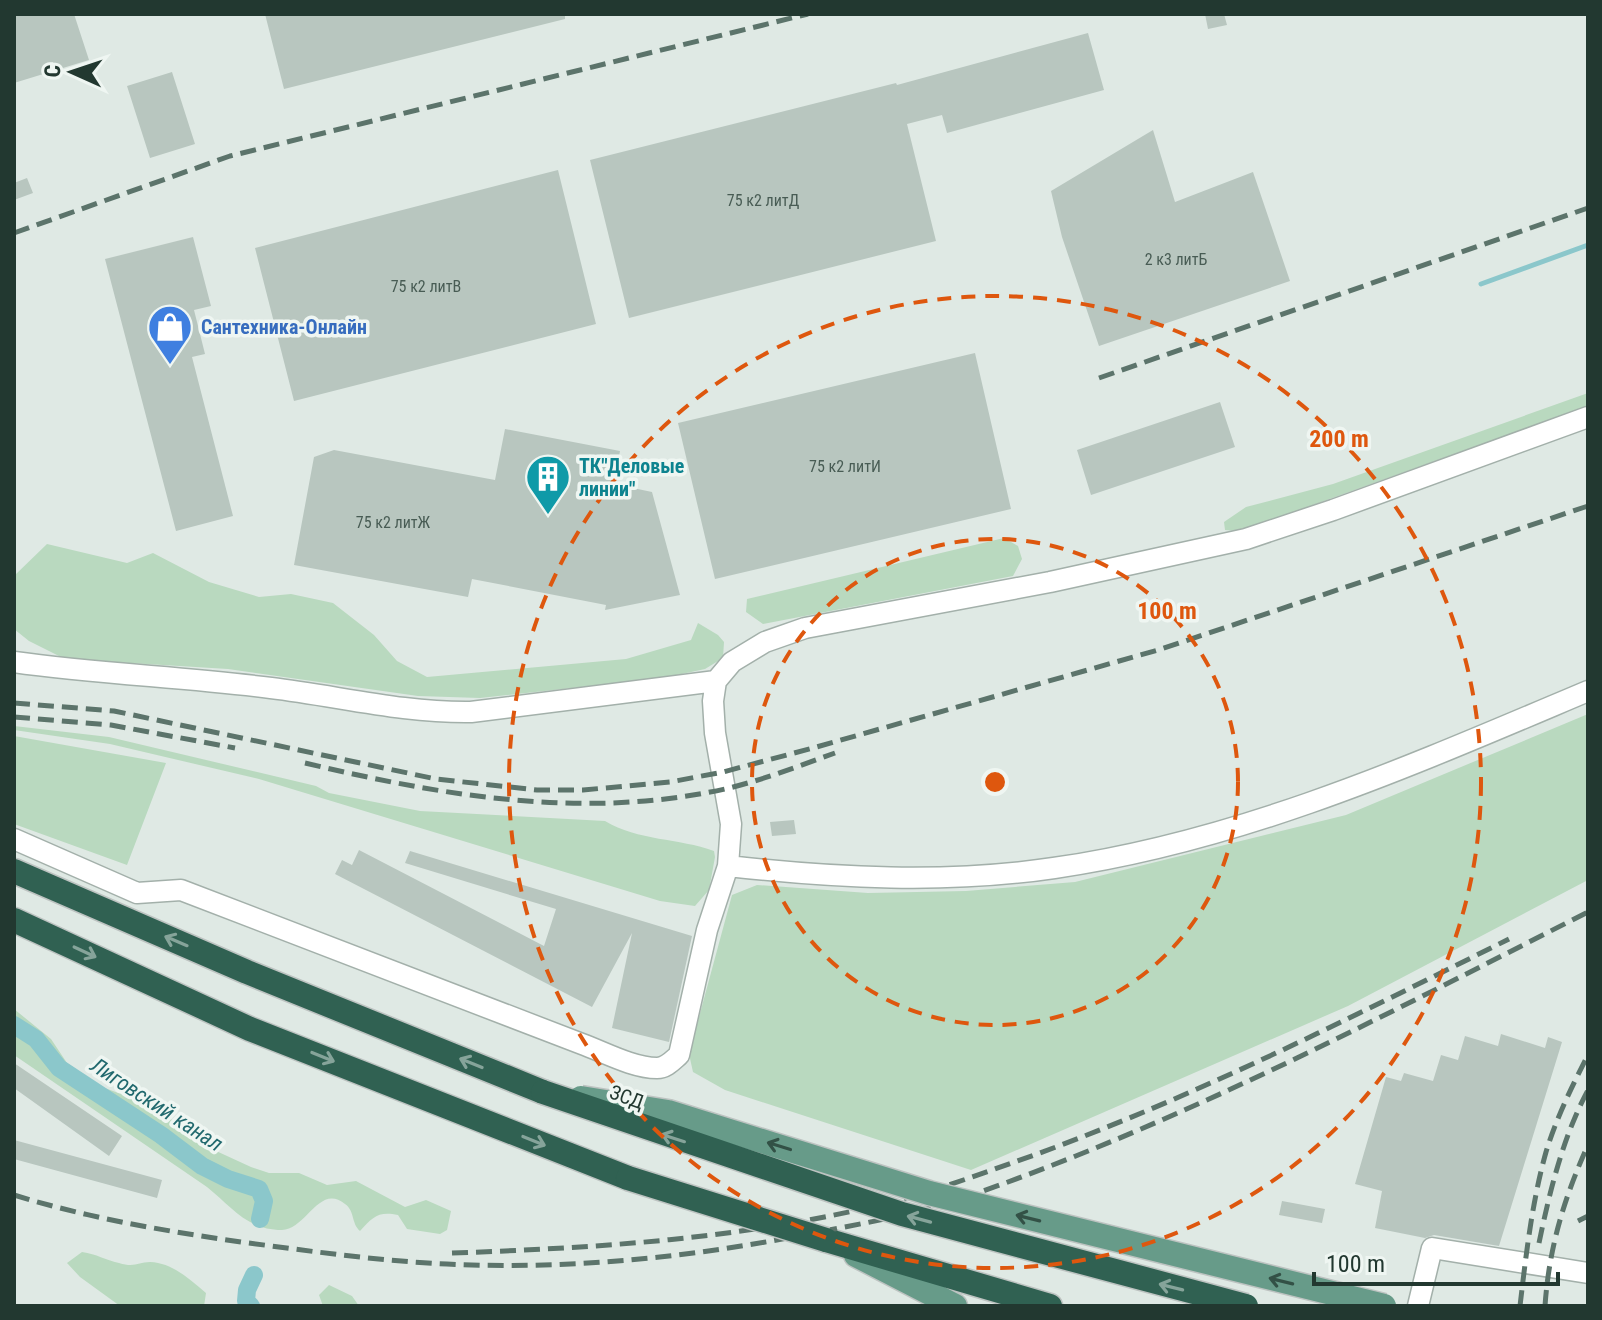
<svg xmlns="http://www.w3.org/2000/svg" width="1602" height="1320" font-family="'Roboto Condensed',sans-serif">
  <rect width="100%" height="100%" fill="#dfe9e4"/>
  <path fill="#b9d9bf" d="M 1588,393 L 1588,406 L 1274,519 L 1235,531 L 1225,530 L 1224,522 L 1246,507 L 1333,484 Z
    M 1004,538 L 1018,546 L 1022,559 L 1013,576 L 763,624 L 746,612 L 747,599 Z
    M 47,544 L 127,563 L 153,553 L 209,582 L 259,597 L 291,594 L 333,603 L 374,635 L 397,661 L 427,677 L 626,659 L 691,640 L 698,623 L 718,635 L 724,642 L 723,658 L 705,669 L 663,678 L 480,698 L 418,696 L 228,669 L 65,659 L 29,641 L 14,629 L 14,576 Z
    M 1588,714 L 1588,880 L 1348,1006 L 971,1170 L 725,1090 L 693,1072 L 689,1054 L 732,895 L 757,885 L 868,893 L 966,891 L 1075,882 L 1346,815 Z
    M 14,726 L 109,737 L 316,786 L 329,793 L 420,811 L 605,821 C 638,841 679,838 714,851 L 715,857 L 709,890 L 695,906 L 660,901 L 259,779 L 110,744 L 14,730 Z
    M 14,736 L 166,763 L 127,865 L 14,824 Z
    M 14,1009 L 51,1039 L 67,1063 L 102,1087 L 151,1105 L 214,1150 L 251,1167 L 269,1173 L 299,1173 L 327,1185 L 356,1181 L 405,1207 L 426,1200 L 451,1211 L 447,1230 L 440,1234 L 407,1229 L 398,1215 C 378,1211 373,1217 360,1231 C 351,1223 355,1211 345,1204 C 319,1183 306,1230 282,1230 C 247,1230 232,1207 207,1187 L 14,1055 Z
    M 82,1252 C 97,1254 105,1260 119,1263 C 135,1268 138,1262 150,1262 C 173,1263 189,1279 206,1293 L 204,1306 L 120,1306 L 80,1277 L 67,1263 Z
    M 329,1285 L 352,1296 L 359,1306 L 323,1306 L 319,1295 Z"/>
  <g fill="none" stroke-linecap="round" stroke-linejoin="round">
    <path stroke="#8bc7cb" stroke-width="5" d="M 1481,284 L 1588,245"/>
    <path stroke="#8bc7cb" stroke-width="18" d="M 14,1025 L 36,1039 L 59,1068 L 161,1135 L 202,1166 L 228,1179 L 259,1189 L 264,1201 L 260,1219
      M 251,1306 L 246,1301 L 247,1290 L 254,1275"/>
  </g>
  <path fill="#b8c6bf" d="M 14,14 L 74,14 L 89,60 L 14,83 Z
    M 265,14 L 565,14 L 565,19 L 284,89 Z
    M 1205,14 L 1224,14 L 1227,25 L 1208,29 Z
    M 1088,33 L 1104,90 L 947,133 L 942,115 L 907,124 L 936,241 L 629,318 L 590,160 L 896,83 L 897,85 Z
    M 172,72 L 195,144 L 150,158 L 127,86 Z
    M 1153,130 L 1175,202 L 1253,172 L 1290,281 L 1099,346 L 1062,237 L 1051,191 Z
    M 558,170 L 596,324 L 294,401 L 255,248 Z
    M 27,178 L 33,193 L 14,200 L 14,183 Z
    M 193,237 L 211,306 L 194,310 L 205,354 L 192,357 L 233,516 L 176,531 L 105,259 Z
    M 975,353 L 1011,509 L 715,579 L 678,423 Z
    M 1220,402 L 1235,447 L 1091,495 L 1077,450 Z
    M 505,429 L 620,451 L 614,484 L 652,492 L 680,595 L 605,610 L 606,605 L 472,579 L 468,597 L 294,565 L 314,457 L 334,450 L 495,480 Z
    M 794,820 L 796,834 L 772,836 L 770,822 Z
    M 359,850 L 544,946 L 556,909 L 405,863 L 410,851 L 692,936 L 669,1042 L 612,1028 L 632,933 L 592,1007 L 335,874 L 342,860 L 352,865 Z
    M 1501,1034 L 1545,1048 L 1548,1037 L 1562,1042 L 1499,1246 L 1434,1235 L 1425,1238 L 1375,1228 L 1382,1191 L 1355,1184 L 1386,1077 L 1401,1081 L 1404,1073 L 1433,1081 L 1441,1055 L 1458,1060 L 1465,1036 L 1498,1046 Z
    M 14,1063 L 122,1136 L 109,1156 L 14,1088 Z
    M 14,1140 L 162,1180 L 157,1198 L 14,1159 Z
    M 1282,1201 L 1325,1209 L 1322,1223 L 1279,1215 Z"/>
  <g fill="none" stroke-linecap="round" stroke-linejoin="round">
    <g stroke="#a3b0aa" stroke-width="23">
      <path id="minor" d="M 14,662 C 99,674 185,677 271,688 C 338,696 403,713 471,712 L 716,681
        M 14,839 L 137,893 L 181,890 L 582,1044 C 604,1052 633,1068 657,1068 C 666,1068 672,1061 679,1055 L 707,930 L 728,866 L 731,824 L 715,733 L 713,701 L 716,681 L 732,662 L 765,642 L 805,628 L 1050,582 L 1246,539 L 1333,510 L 1588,417
        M 728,866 C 835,878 946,884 1054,868 C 1242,841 1415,764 1588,691
        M 1418,1306 L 1432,1248 L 1588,1273"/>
    </g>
    <g stroke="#bdc3c1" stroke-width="27">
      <path id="major" d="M 856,1255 L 955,1306"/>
    </g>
    <g stroke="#bdc3c1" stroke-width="27">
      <path id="highway" d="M 14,871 L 247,972 L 543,1092
        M 14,920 L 250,1029 L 628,1178
        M 826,1240 L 1050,1306"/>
    </g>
    <use href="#minor" stroke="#fff" stroke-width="20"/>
    <use href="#major" stroke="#679b89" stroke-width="24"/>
    <use href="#highway" stroke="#306152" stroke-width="24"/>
    <path stroke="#5c746b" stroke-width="5" stroke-dasharray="16 8" stroke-linecap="butt" d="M 14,233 L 230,156 L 808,14
      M 1099,378 L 1588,208
      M 14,703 L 114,711 L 436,779 L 537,790 L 583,790 L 670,782 L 723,772 L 813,748 L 1158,650 L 1588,506
      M 14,717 L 111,725 L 235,748
      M 305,763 C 444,796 583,820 725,789 C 763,780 799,766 835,753
      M 14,1195 C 88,1218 165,1231 241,1242 C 310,1251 378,1261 447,1264 C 570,1270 697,1257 818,1232 C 866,1223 916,1214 963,1198 C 1181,1123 1383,1016 1588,912
      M 1578,1221 L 1588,1216
      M 1539,1243 C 1550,1190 1563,1137 1588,1090
      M 452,1253 C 597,1248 741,1239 883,1204 C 936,1191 986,1172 1037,1154 C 1201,1094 1354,1016 1509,939
      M 1520,1306 C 1526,1255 1532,1202 1546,1152 C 1556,1119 1572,1086 1588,1055
      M 1545,1306 C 1549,1248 1564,1198 1588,1145"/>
    <g stroke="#bdc3c1" stroke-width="27" stroke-linecap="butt">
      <path id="major-bridge" d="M 581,1098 L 668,1112 L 929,1193 L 1384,1306"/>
    </g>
    <g stroke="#bdc3c1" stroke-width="27" stroke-linecap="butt">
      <path id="highway-bridge" d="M 543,1092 L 902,1214 L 1246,1306
        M 628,1178 L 826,1240"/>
    </g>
    <use href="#major-bridge" stroke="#679b89" stroke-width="24"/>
    <use href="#highway-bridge" stroke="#306152" stroke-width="24"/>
  </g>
  <defs><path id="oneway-shaft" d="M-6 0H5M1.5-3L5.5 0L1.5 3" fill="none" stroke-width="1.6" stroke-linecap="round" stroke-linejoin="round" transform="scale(2)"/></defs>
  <g stroke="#86a49a">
    <use href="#oneway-shaft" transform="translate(176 941) rotate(-157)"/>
    <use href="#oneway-shaft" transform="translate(85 952) rotate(25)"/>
    <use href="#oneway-shaft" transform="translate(323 1057) rotate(22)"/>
    <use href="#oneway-shaft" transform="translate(471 1063) rotate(-158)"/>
    <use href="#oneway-shaft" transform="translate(673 1138) rotate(-162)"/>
    <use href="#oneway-shaft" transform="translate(534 1141) rotate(22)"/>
    <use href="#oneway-shaft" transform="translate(919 1219) rotate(-165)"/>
    <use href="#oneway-shaft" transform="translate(1171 1287) rotate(-166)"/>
  </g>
  <g stroke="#335146">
    <use href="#oneway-shaft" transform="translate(779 1146) rotate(-163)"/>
    <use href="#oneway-shaft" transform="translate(1028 1218) rotate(-166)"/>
    <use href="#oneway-shaft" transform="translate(1281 1281) rotate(-166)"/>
  </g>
  <g fill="none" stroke="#de570e" stroke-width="4" stroke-dasharray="14 10">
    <circle cx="995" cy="782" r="243"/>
    <circle cx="995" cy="782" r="486"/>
  </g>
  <defs>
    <g id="shop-pin" transform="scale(2.3)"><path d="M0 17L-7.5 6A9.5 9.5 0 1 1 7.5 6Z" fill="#3f7fe0" stroke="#eff6f2"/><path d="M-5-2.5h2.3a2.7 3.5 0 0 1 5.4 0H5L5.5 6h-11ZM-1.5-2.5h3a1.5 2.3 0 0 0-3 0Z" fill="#fff"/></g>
    <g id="building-pin" transform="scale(2.3)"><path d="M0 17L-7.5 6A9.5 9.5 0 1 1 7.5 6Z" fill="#0f9aa8" stroke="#eff6f2"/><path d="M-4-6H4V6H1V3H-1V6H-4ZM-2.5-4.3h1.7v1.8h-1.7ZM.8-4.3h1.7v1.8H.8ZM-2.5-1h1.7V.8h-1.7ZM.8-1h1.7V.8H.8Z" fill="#fff"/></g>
  </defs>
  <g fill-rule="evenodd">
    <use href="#shop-pin" x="170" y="327"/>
    <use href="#building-pin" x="548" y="477"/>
  </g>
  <g text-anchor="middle" stroke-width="7" stroke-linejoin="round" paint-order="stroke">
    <g font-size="16" fill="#485c54">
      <text x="763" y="206">75 к2 литД</text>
      <text x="1176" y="265">2 к3 литБ</text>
      <text x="426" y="292">75 к2 литВ</text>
      <text x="845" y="472">75 к2 литИ</text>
      <text x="393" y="528">75 к2 литЖ</text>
    </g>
    <g font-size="20" font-weight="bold" fill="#366cbe" stroke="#eff6f2" text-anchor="start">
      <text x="201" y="334">Сантехника-Онлайн</text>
    </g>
    <g font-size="20" font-weight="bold" fill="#0d838f" stroke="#eff6f2" text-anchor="start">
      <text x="579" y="473">ТК"Деловые<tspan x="579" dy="23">линии"</tspan></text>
    </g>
    <g font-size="20" fill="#223830" stroke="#eff6f2">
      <text transform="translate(627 1097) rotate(20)" y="7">ЗСД</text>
    </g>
    <g font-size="22" font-style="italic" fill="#21696e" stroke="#eff6f2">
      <text transform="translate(157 1104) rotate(33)" y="8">Лиговский канал</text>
    </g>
  </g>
  <circle cx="995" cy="782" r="12" fill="#de570e" stroke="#eff6f2" stroke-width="4"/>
  <g font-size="24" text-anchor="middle" font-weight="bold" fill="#de570e" stroke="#eff6f2" stroke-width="7" stroke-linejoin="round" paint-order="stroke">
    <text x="1339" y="447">200 m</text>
    <text x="1167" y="619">100 m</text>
  </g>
  <rect width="1602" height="1320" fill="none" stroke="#223830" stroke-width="32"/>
  <g transform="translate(72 72) rotate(273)" stroke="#eff6f2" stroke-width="6" paint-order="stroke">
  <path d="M0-6L14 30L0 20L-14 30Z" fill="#223830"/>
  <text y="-12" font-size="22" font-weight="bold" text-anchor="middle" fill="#223830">С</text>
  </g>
  <path d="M1314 1272v12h244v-12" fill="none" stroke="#223830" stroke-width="4"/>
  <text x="1326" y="1272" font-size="24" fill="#223830" stroke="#eff6f2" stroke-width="6" paint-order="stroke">100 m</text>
</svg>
